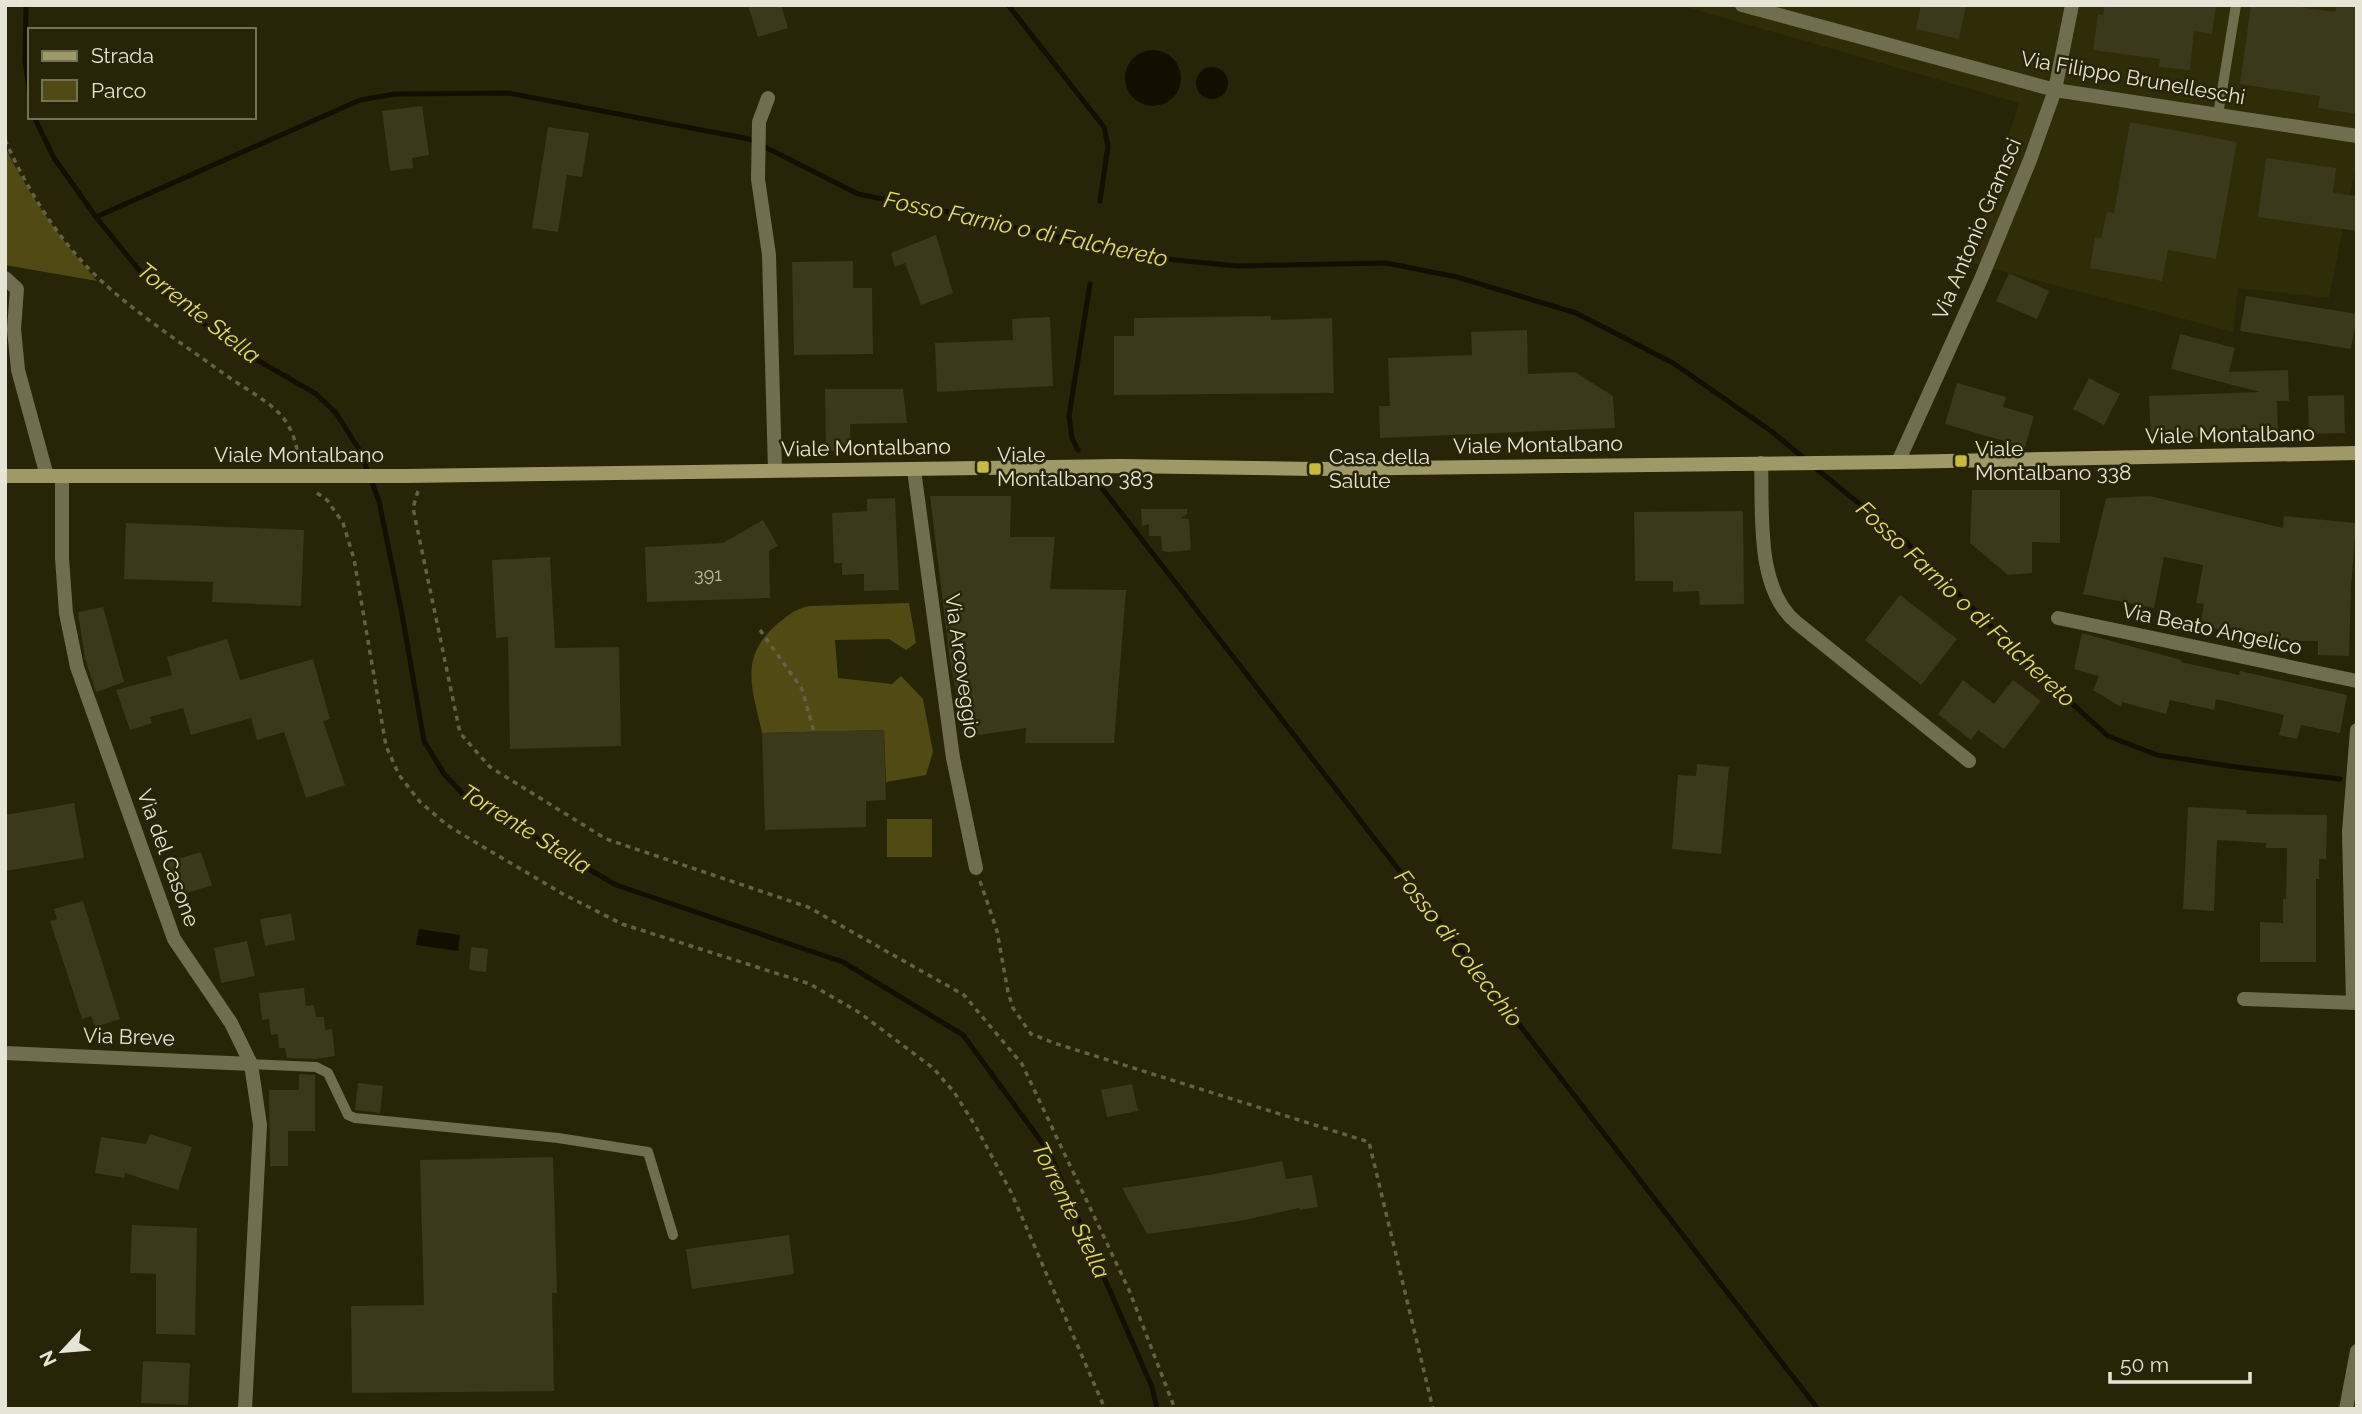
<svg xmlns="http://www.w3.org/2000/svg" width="2362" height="1414" font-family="Raleway,sans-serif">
  <rect width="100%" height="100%" fill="#272407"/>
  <path fill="#302c07" d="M 1680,5 L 2357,5 L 2357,159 L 2329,298 L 2238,288 L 2233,332 L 1968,262 L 2019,103 Z"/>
  <path fill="#514b13" d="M 5,147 C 30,198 60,238 97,281 L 5,265 Z
    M 909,603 L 916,643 L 906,650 L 889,639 L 835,640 L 838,678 L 892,684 L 901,676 L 923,699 L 933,752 L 926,775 L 886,782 L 884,730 L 762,733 C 753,690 738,659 776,625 C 787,616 795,609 809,606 Z
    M 887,819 L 932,819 L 932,857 L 887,857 Z"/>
  <path fill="#120f00" d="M1125 78a28 28 0 1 1 56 0a28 28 0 1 1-56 0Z
    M1196 83a16 16 0 1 1 32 0a16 16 0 1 1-32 0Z
    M 419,929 L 460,935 L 458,951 L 416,945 Z"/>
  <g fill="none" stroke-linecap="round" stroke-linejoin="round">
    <path stroke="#120f00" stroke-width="5" d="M 26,5 L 25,61 L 30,97
      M 1008,5 L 1104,127 L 1108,146 L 1100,201
      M 34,117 L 54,158 L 96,217 L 139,270 L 186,311 L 238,349 L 316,394 L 336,413 L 360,451 L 379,501 L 402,614 L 424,741 L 444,774 L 465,796 L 616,885 L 843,962 L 963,1035 L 1049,1152 L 1152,1387 L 1157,1409
      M 96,217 L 360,100 L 395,94 L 508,93 L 749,139 L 858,194 L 963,215 L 1135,256 L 1237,266 L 1386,263 L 1457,277 L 1576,313 L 1673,363 L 1771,431 L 1805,459
      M 1078,450 L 1072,438 L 1069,416 L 1090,284
      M 1813,466 L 1905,541 L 2036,671 L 2108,736 L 2157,755 L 2236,767 L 2340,779
      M 1101,487 L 1818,1409"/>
  </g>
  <path fill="#3b381c" d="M 748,5 L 781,5 L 788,28 L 758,37 Z
    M 1921,5 L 1966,5 L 1959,39 L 1916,29 Z
    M 2105,5 L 2216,5 L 2212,34 L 2194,31 L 2190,70 L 2159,67 L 2160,59 L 2093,50 L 2098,14 L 2103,15 Z
    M 2251,5 L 2286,5 L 2335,12 L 2337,5 L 2357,5 L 2357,114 L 2318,108 L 2320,96 L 2240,84 Z
    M 422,106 L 429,155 L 412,158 L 413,168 L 390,171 L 382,111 Z
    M 2130,122 L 2237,142 L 2216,259 L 2168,250 L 2162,281 L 2090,268 L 2095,237 L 2101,238 L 2107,212 L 2114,213 Z
    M 548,127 L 589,133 L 582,177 L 567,175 L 558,232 L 532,228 Z
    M 2266,158 L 2336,168 L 2333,193 L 2357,196 L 2357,231 L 2258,217 Z
    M 936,235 L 953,293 L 921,305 L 905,263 L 895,267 L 891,253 Z
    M 853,261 L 853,288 L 872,288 L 873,354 L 794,355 L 792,262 Z
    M 2009,273 L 2049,291 L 2037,319 L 1996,301 Z
    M 2246,296 L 2357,314 L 2351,349 L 2240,331 Z
    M 1271,316 L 1271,320 L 1332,318 L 1334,393 L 1114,395 L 1114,336 L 1134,336 L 1134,318 Z
    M 1050,317 L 1053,386 L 937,392 L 935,343 L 1013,340 L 1012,319 Z
    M 1527,330 L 1528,374 L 1575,372 L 1613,396 L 1615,428 L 1380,438 L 1379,406 L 1390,406 L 1388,358 L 1472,355 L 1471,332 Z
    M 2180,334 L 2235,348 L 2229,372 L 2288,370 L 2289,401 L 2277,401 L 2278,434 L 2151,439 L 2149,396 L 2260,392 L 2171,369 Z
    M 2089,378 L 2120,394 L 2104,425 L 2073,409 Z
    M 1957,383 L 2006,397 L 2003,407 L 2034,416 L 2025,447 L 1945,424 Z
    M 825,389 L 903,389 L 907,423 L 850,424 L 851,451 L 826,451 Z
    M 2344,395 L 2345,433 L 2309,434 L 2308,396 Z
    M 1972,490 L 2060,490 L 2060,543 L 2032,542 L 2032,573 L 2008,575 L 1970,543 Z
    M 930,496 L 1011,496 L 1010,537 L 1055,537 L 1050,589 L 1126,590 L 1114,743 L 1025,743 L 1026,728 L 965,737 L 950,661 Z
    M 2150,496 L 2283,528 L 2284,516 L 2356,523 L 2351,587 L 2349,656 L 2318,655 L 2318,641 L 2287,641 L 2224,626 L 2223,630 L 2200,626 L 2204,604 L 2196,603 L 2203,565 L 2164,557 L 2154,608 L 2083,594 L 2106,498 Z
    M 895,498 L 899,590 L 864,591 L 864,574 L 842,575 L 842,563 L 834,563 L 832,513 L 867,511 L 867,499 Z
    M 1141,509 L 1187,509 L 1187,514 L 1180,518 L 1189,519 L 1191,550 L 1169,552 L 1162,551 L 1161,536 L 1149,536 L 1149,524 L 1142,526 Z
    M 1743,511 L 1744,604 L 1700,605 L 1699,591 L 1673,592 L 1673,581 L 1635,581 L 1634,512 Z
    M 763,520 L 778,546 L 769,551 L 770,598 L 647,602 L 645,547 L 723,543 Z
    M 126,523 L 304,530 L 301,606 L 212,602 L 213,582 L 124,579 Z
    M 550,557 L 555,648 L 619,647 L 621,746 L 510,749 L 508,637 L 496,638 L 492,560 Z
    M 1900,595 L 1957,639 L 1921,685 L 1865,640 Z
    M 103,607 L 124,682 L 96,692 L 85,659 L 78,612 Z
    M 2082,633 L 2181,660 L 2181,662 L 2239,675 L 2240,671 L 2347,695 L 2340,733 L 2301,725 L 2297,739 L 2279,735 L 2284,715 L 2216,699 L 2214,710 L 2170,700 L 2166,714 L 2122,702 L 2121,707 L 2093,690 L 2099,676 L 2074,669 Z
    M 227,639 L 240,680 L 313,659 L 330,719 L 323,721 L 345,785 L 306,798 L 284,732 L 257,740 L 251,718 L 191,735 L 183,708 L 150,717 L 152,723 L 130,730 L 116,690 L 172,675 L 167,657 Z
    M 1963,680 L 1994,704 L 2013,680 L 2041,701 L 2004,749 L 1978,730 L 1971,740 L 1938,714 Z
    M 884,730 L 886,800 L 866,801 L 866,827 L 765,830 L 762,733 Z
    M 1697,764 L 1729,767 L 1721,854 L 1672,849 L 1678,775 L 1696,776 Z
    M 74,803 L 84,858 L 5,871 L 5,815 Z
    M 2188,807 L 2246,810 L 2246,814 L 2327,815 L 2326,859 L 2319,859 L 2319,879 L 2316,879 L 2316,962 L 2260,962 L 2260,922 L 2283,923 L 2283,899 L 2286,899 L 2287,848 L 2266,848 L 2266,843 L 2217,840 L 2214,911 L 2183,909 Z
    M 201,852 L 212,885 L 175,897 L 164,863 Z
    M 83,901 L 120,1019 L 95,1027 L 91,1016 L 82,1019 L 50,921 L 57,919 L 54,909 Z
    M 291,914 L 295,940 L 265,946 L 260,919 Z
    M 247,941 L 255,976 L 221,983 L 214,948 Z
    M 471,947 L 488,949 L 486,972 L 469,970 Z
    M 304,988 L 306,1006 L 314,1005 L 316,1017 L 324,1017 L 325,1030 L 332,1029 L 335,1056 L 315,1059 L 287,1058 L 285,1048 L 279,1048 L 278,1034 L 271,1035 L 269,1019 L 262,1020 L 259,993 Z
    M 299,1074 L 315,1075 L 315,1131 L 288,1131 L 288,1166 L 270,1166 L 269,1090 L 299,1090 Z
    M 358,1083 L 383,1086 L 380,1113 L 355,1110 Z
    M 1132,1084 L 1138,1111 L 1107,1117 L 1101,1090 Z
    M 150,1134 L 192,1147 L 178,1190 L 125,1173 L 124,1178 L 95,1173 L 101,1137 L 146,1144 Z
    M 553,1157 L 557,1293 L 552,1293 L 554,1391 L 352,1393 L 351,1306 L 424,1305 L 420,1160 Z
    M 1282,1161 L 1286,1179 L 1312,1175 L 1318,1207 L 1300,1210 L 1299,1208 L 1240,1221 L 1147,1234 L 1122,1188 L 1209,1175 Z
    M 132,1225 L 197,1228 L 195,1335 L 156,1334 L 156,1274 L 130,1273 Z
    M 789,1235 L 794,1274 L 692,1289 L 686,1249 Z
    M 143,1361 L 190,1363 L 188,1405 L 141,1403 Z"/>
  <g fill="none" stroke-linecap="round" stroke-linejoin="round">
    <path stroke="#646148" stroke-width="3.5" stroke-dasharray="5 5" stroke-linecap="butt" d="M 5,140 C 27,189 57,238 96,276 C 136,314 183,344 227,376 C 241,386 268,401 279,413 C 291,425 298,445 298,461
      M 418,491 L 413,508 L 460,733 L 490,767 L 606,839 L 808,907 L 964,995 L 1022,1064 L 1129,1290 L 1175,1409
      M 317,493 L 327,500 L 343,523 L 354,559 L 386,746 L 399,775 L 420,802 L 447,825 L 475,842 L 563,894 L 622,924 L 810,984 L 860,1013 L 933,1068 L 954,1092 L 976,1127 L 1011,1192 L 1105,1409
      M 760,630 L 802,689 L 814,732
      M 980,881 L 997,931 L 1008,992 L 1013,1008 L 1031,1034 L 1057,1044 L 1369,1142 L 1433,1409"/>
    <path stroke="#716e50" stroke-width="10" d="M 2218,115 L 2236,5
      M 251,1064 L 316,1067 L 328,1073 L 348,1115 L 355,1118 L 558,1138 L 648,1152 L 673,1235"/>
    <path stroke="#716e50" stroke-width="14" d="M 1742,5 L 2055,90 L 2357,136
      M 768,98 L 759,122 L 758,179 L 769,255 L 775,470
      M 5,278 L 17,289 L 14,329 L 18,370 L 47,476
      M 1898,462 L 1981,279 L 2030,160 L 2055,90 L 2072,5
      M 1761,463 C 1763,513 1755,589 1797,623 L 1969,761
      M 914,470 L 953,758 L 976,868
      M 62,476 L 62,558 L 66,613 L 77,667 L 174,939 L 231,1023 L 251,1064 L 260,1125 L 245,1409
      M 2058,618 L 2357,681
      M 2244,999 L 2357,1003
      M 2353,1003 L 2349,832 L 2357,730
      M 5,1053 L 251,1064
      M 2346,1409 L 2357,1351"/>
    <path stroke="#9e9967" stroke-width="14" d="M 5,476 L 406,476 L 1120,466 L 1315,469 L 1898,462 L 2357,453"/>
  </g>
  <g fill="#c8bb3b" stroke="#272407" stroke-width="2.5">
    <rect x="1954" y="454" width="14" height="14" rx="3.5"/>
    <rect x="976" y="460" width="14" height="14" rx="3.5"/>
    <rect x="1308" y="462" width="14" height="14" rx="3.5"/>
  </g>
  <g text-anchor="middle" stroke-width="5" stroke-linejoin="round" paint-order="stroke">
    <g font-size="18" fill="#bbb9a6">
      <text x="708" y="581">391</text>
    </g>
    <g font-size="21" fill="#e6e4d4" stroke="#272407">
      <text transform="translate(2133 78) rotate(10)" y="7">Via Filippo Brunelleschi</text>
      <text transform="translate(1977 229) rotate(-67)" y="7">Via Antonio Gramsci</text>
      <text transform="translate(2230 435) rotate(-1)" y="7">Viale Montalbano</text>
      <text transform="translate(1538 445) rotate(-1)" y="7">Viale Montalbano</text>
      <text transform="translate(866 448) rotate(-1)" y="7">Viale Montalbano</text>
      <text x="299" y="462">Viale Montalbano</text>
      <text transform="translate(2212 629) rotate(12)" y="7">Via Beato Angelico</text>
      <text transform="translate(962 666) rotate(82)" y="7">Via Arcoveggio</text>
      <text transform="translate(168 858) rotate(70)" y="7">Via del Casone</text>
      <text transform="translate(129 1037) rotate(2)" y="7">Via Breve</text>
    </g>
    <g font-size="21" fill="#e6e4d4" stroke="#272407" text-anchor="start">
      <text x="1975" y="456">Viale<tspan x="1975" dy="24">Montalbano 338</tspan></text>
      <text x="997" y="462">Viale<tspan x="997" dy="24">Montalbano 383</tspan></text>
      <text x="1329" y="464">Casa della<tspan x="1329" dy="24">Salute</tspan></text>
    </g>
    <g font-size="23" font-style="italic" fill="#e3d86a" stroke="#272407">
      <text transform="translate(1026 229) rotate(12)" y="8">Fosso Farnio o di Falchereto</text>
      <text transform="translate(199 313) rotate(38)" y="8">Torrente Stella</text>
      <text transform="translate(1966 604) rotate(43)" y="8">Fosso Farnio o di Falchereto</text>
      <text transform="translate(526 829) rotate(32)" y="8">Torrente Stella</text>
      <text transform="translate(1459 948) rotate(52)" y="8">Fosso di Colecchio</text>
      <text transform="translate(1071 1210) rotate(64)" y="8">Torrente Stella</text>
    </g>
  </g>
  <rect width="2362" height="1414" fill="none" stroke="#e6e4d4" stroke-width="14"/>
  <rect x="28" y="28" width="228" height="91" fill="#272407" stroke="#737159" stroke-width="2"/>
  <rect x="42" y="51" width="35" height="10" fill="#9e9967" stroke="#737159" stroke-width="2"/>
  <text x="91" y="63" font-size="21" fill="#e6e4d4">Strada</text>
  <rect x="42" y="80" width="35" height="21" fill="#514b13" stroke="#737159" stroke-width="2"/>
  <text x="91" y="98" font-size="21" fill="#e6e4d4">Parco</text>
  <g transform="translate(63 1351) rotate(244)" stroke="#272407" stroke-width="5" paint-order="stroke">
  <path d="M0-5L12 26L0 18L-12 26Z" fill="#e6e4d4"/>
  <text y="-10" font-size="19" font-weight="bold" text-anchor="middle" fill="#e6e4d4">N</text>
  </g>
  <path d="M2110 1372v10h140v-10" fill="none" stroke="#e6e4d4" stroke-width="3.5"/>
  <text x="2120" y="1372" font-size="21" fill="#e6e4d4" stroke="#272407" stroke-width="5" paint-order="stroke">50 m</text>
</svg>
